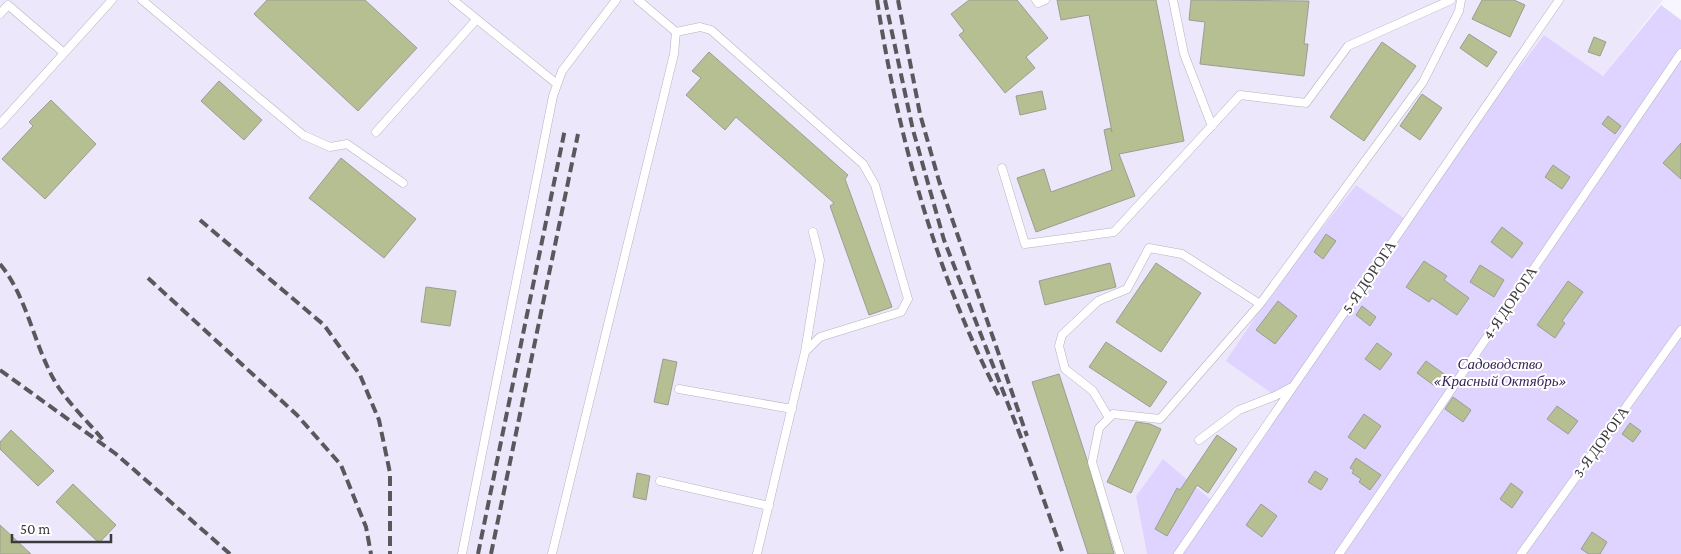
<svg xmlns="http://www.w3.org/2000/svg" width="1681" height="554" font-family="'Crimson Pro',serif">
  <rect width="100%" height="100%" fill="#f7f5fe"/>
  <path fill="#ece7fa" d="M 0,0 L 1663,0 L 1603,76 L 1544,35 L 1404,218 L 1356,185 L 1276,286 L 1227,361 L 1281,400 L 1210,501 L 1163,459 L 1136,496 L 1147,554 L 0,554 Z"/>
  <path fill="#dfd3ff" d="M 1661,5 L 1681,20 L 1681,554 L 1147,554 L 1136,496 L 1163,459 L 1211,500 L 1281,400 L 1226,361 L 1276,286 L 1356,185 L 1404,218 L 1544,35 L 1603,76 Z"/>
  <path fill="#b6bf92" stroke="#9b9d92" d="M 267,0 L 365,0 L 417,48 L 358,111 L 254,14 Z
    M 969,0 L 1017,0 L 1048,38 L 1026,57 L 1035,68 L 1005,93 L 959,35 L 964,31 L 951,14 Z
    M 1057,0 L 1156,0 L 1184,141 L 1119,154 L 1135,196 L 1036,232 L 1017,178 L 1044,169 L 1051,192 L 1112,170 L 1104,130 L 1110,128 L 1112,132 L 1089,15 L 1061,20 Z
    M 1191,0 L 1309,1 L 1304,44 L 1308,44 L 1304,76 L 1200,64 L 1205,22 L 1189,20 Z
    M 1482,0 L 1514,0 L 1525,5 L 1510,37 L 1472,19 Z
    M 1469,34 L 1497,52 L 1487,67 L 1460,48 Z
    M 1594,37 L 1606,42 L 1600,56 L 1588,52 Z
    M 1382,42 L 1416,66 L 1364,141 L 1330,117 Z
    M 709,52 L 848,175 L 845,179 L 892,307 L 869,315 L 830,206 L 834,203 L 736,117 L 725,130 L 686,95 L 701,78 L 692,71 Z
    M 219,81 L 262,120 L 244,140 L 201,101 Z
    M 1042,91 L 1046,109 L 1020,115 L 1016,96 Z
    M 1422,94 L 1442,108 L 1420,140 L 1400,126 Z
    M 51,100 L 96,144 L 45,199 L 2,159 L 33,126 L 29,122 Z
    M 1608,116 L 1621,126 L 1615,134 L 1602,124 Z
    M 1681,143 L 1681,179 L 1663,163 Z
    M 341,158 L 416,219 L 384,258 L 309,198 Z
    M 1553,165 L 1570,177 L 1562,189 L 1545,177 Z
    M 1502,227 L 1523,243 L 1512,258 L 1491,242 Z
    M 1326,234 L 1336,241 L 1323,259 L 1314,252 Z
    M 1424,261 L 1447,276 L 1444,280 L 1469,298 L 1457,315 L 1432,298 L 1429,302 L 1406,287 Z
    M 1110,263 L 1116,287 L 1045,305 L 1039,281 Z
    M 1156,263 L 1201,293 L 1161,352 L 1116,322 Z
    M 1480,265 L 1504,280 L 1494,297 L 1470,282 Z
    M 1568,281 L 1583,292 L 1562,321 L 1565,323 L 1555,338 L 1537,325 Z
    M 426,287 L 456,291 L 450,326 L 421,322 Z
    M 1278,301 L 1297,316 L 1275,344 L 1256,330 Z
    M 1362,306 L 1376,317 L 1370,326 L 1356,315 Z
    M 1106,342 L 1167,382 L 1150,407 L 1089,367 Z
    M 1377,343 L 1392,354 L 1380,370 L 1365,359 Z
    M 663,359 L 677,362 L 668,405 L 654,402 Z
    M 1426,361 L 1444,374 L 1436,387 L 1417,373 Z
    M 1059,374 L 1087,460 L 1114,554 L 1088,554 L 1032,382 Z
    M 1453,397 L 1471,410 L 1463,422 L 1445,409 Z
    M 1557,406 L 1578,421 L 1568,434 L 1547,419 Z
    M 1364,414 L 1381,426 L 1365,449 L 1348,437 Z
    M 1136,422 L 1150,424 L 1161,429 L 1131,493 L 1107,482 Z
    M 1630,423 L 1641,431 L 1633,442 L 1622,434 Z
    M 11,430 L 54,471 L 38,486 L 0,449 L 0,442 Z
    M 1217,435 L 1237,449 L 1208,493 L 1197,485 L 1167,536 L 1155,529 L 1177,488 L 1180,490 Z
    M 1356,458 L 1381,475 L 1370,490 L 1359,482 L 1361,479 L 1352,473 L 1354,470 L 1350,468 Z
    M 1315,471 L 1328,479 L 1321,490 L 1308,482 Z
    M 637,473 L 650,476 L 646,500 L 633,497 Z
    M 1511,483 L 1523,492 L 1512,508 L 1500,499 Z
    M 73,484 L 116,525 L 99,543 L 56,502 Z
    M 1261,504 L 1277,516 L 1262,537 L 1246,525 Z
    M 0,525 L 31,554 L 0,554 Z
    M 1592,532 L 1607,542 L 1600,554 L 1589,554 L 1581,549 Z"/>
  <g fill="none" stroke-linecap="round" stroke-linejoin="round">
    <g stroke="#b6b3be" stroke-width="9">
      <path id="service" d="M 142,0 L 303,135 L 330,147 L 347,144 L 403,183
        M 453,0 L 557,84
        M 638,0 L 676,32
        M 1036,0 L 1038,3 L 1045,0
        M 1173,0 L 1184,54 L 1212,126
        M 0,14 L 8,5 L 64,53
        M 676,32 L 700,27 L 711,30 L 863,164 L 875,185 L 908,299 L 901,312 L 820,337 L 805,352 L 757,554
        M 0,124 L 112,0
        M 376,132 L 476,20
        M 1002,168 L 1025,244 L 1114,232 L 1240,95 L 1306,103 L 1348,46 L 1451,0
        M 805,352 L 820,260 L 813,232
        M 679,389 L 792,409
        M 1109,418 L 1093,391 L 1065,369 L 1059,346 L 1062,335 L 1098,301 L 1127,289 L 1149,248 L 1182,254 L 1260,304
        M 1199,440 L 1239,410 L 1275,396 L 1292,387
        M 660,481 L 769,506
        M 462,554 L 553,96 L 562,71 L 616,0
        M 552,554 L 674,54 L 676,32
        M 1120,554 L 1092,462 L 1099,428 L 1113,414 L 1160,419 L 1260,304 L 1423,82 L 1459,11 L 1461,0
        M 1178,554 L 1559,0
        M 1339,554 L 1681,53
        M 1521,554 L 1681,330"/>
    </g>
    <use href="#service" stroke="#fff" stroke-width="8"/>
    <path stroke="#59585c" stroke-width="4" stroke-dasharray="10 5" stroke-linecap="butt" d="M 877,0 C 898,137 936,275 1000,398
      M 885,0 L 913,130 L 944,240 L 1026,450 L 1063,554
      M 898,0 L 920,114 L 939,181 L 1027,436
      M 200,220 L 324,325 L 360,375 L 379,420 L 390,473 L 390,554
      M 0,264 C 28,298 34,347 57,385 C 70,405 89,423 104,441
      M 148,278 L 297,415 L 341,465 L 366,527 L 371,554
      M 0,370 L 116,454 L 230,554
      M 478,554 L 565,129
      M 491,554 L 578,134"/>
  </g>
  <g text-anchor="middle" stroke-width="4" stroke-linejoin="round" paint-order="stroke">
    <g font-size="15" fill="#3b3a3e" stroke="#fff">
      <text transform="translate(1369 277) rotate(-56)" y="5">5-Я ДОРОГА</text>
      <text transform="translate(1510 303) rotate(-56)" y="5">4-Я ДОРОГА</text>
      <text transform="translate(1601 442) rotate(-54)" y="5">3-Я ДОРОГА</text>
    </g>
    <g font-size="15" font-style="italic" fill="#38245a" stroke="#fff">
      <text x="1500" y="369">Садоводство<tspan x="1500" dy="17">«Красный Октябрь»</tspan></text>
    </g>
  </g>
  <path d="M12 534v8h99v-8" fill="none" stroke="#3b3a3e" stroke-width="2.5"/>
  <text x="20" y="534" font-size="15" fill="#3b3a3e" stroke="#ffffff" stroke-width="4" paint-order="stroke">50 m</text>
</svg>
